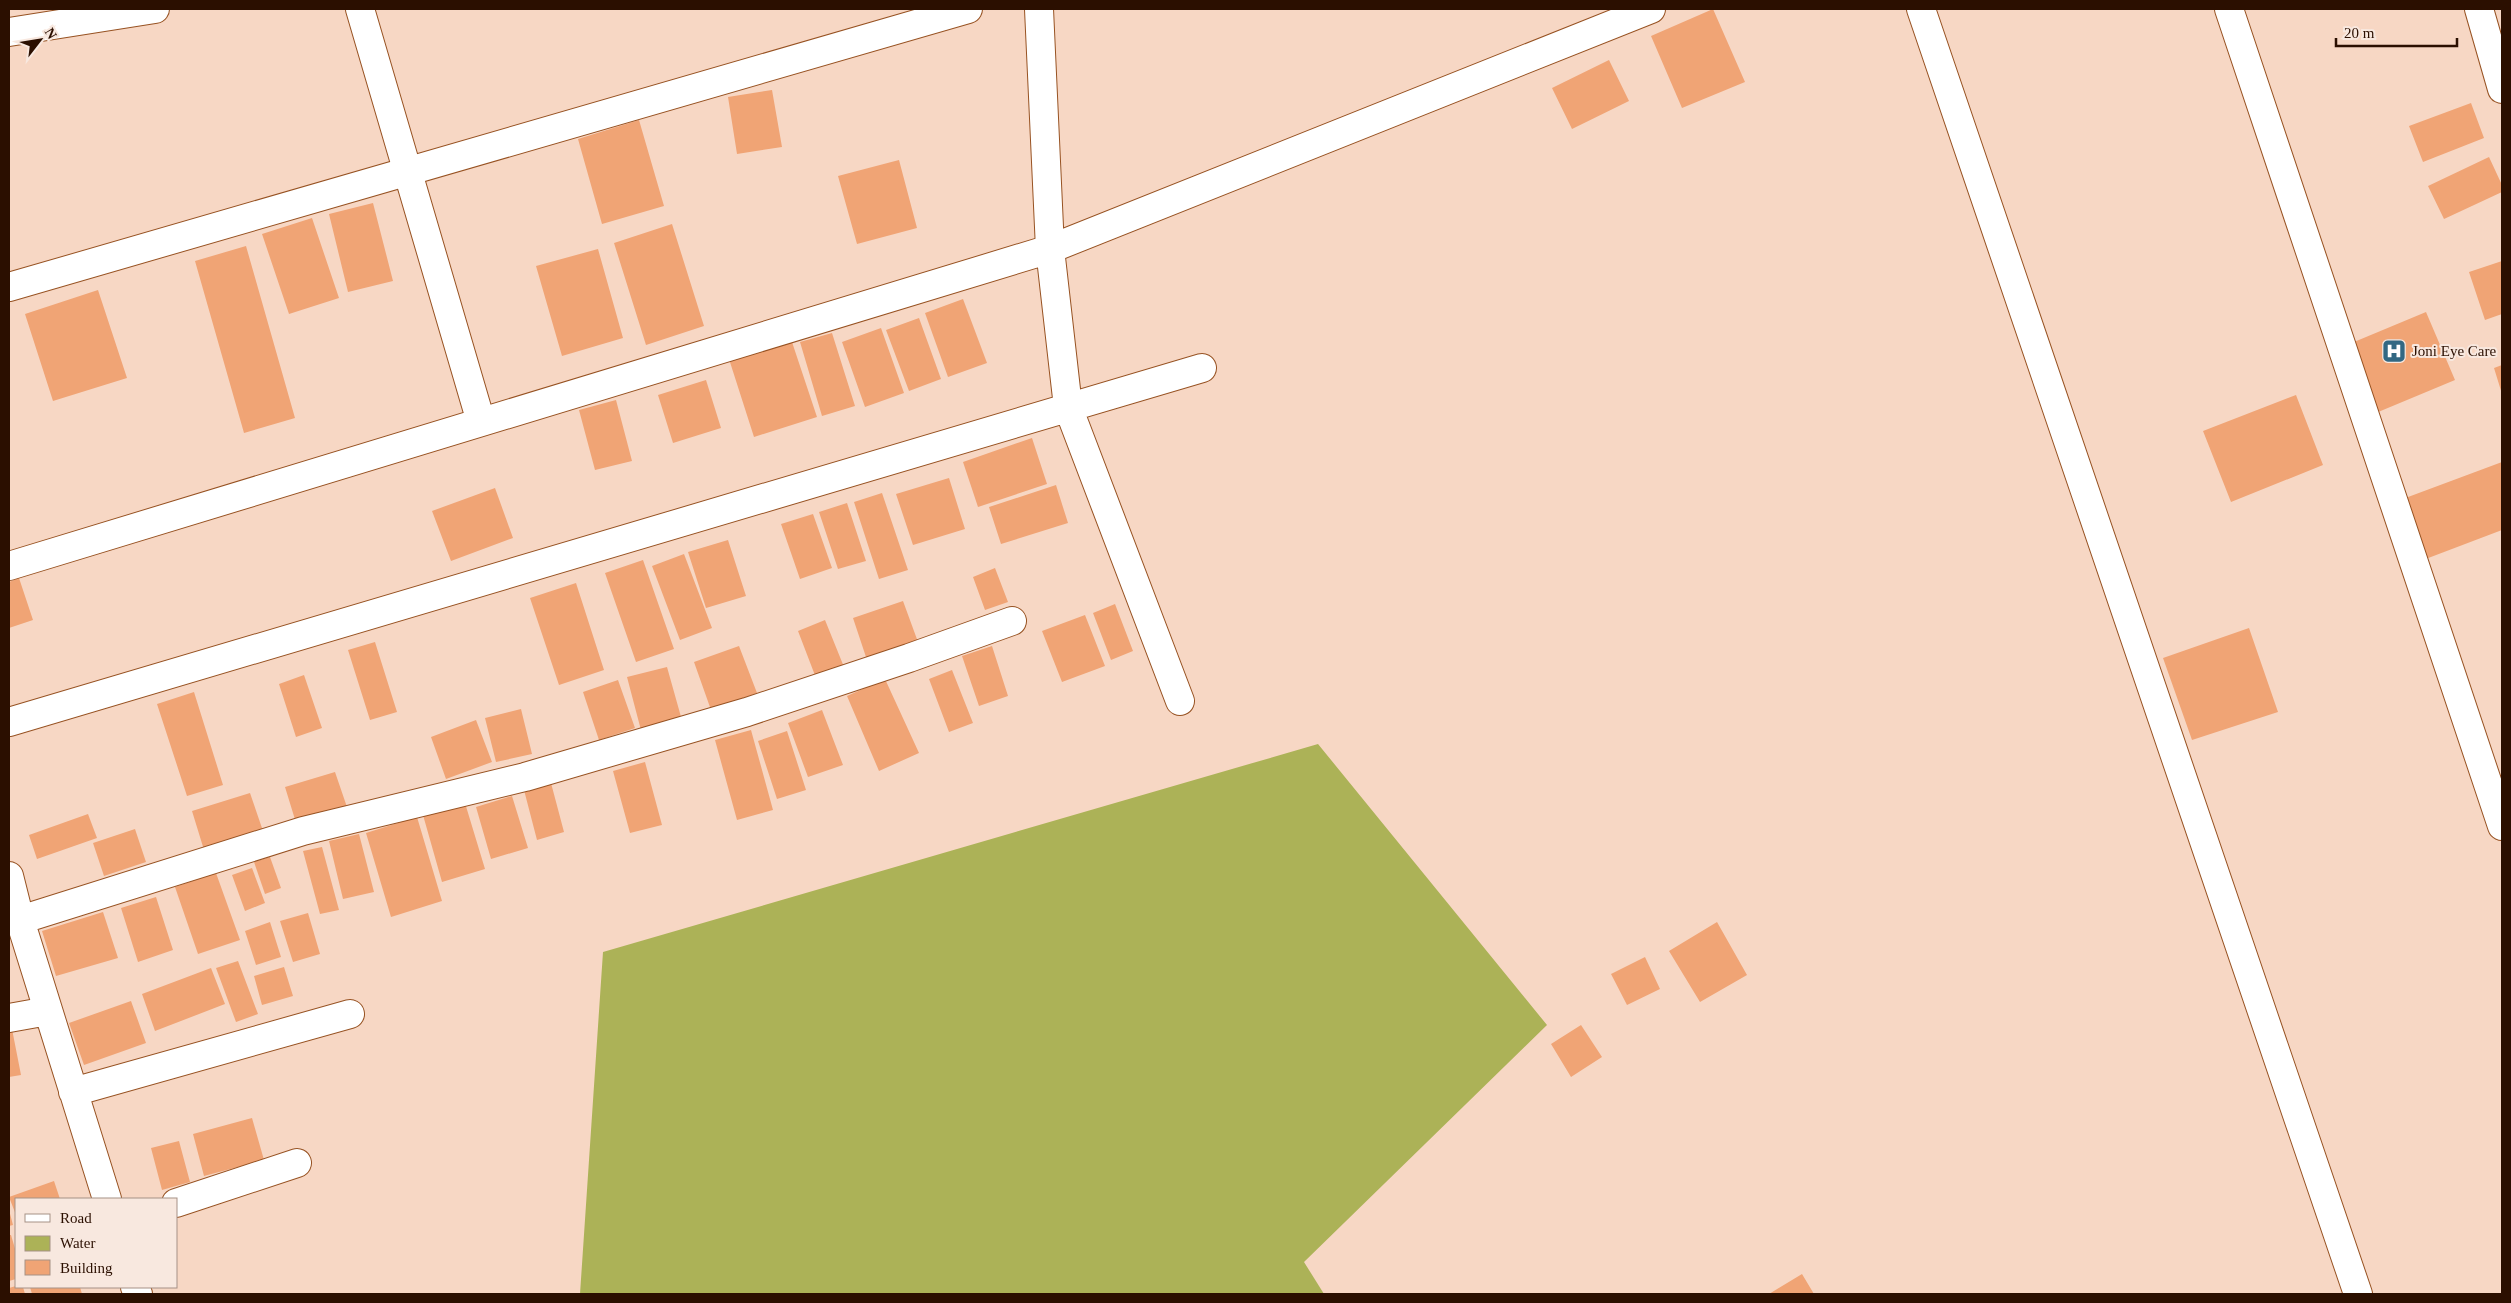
<svg xmlns="http://www.w3.org/2000/svg" width="2511" height="1303" font-family="'Times New Roman',serif">
  <rect width="100%" height="100%" fill="#f7d7c4"/>
  <path fill="#acb257" d="M 1318,744 L 1547,1025 L 1304,1262 L 1324,1294 L 580,1294 L 603,952 Z"/>
  <path fill="#f0a475" d="M 1713,9 L 1745,82 L 1682,108 L 1651,36 Z
    M 1609,60 L 1629,101 L 1572,129 L 1552,88 Z
    M 772,90 L 782,147 L 737,154 L 728,97 Z
    M 2471,103 L 2484,138 L 2423,162 L 2409,126 Z
    M 639,120 L 664,206 L 602,224 L 578,139 Z
    M 2489,157 L 2502,185 L 2502,192 L 2444,219 L 2428,186 Z
    M 899,160 L 917,228 L 857,244 L 838,176 Z
    M 373,203 L 393,281 L 348,292 L 329,214 Z
    M 312,218 L 339,298 L 289,314 L 262,234 Z
    M 672,224 L 704,326 L 646,345 L 614,243 Z
    M 246,246 L 295,418 L 244,433 L 195,261 Z
    M 598,249 L 623,338 L 562,356 L 536,266 Z
    M 2502,261 L 2502,314 L 2485,320 L 2469,272 Z
    M 98,290 L 127,378 L 53,401 L 25,314 Z
    M 963,299 L 987,363 L 948,377 L 925,313 Z
    M 2426,312 L 2455,380 L 2359,420 L 2330,352 Z
    M 919,318 L 941,379 L 909,391 L 886,330 Z
    M 881,328 L 904,393 L 865,407 L 842,342 Z
    M 832,333 L 855,406 L 822,416 L 800,342 Z
    M 791,339 L 817,417 L 754,437 L 729,359 Z
    M 2502,365 L 2502,394 L 2494,368 Z
    M 706,380 L 721,428 L 673,443 L 658,395 Z
    M 2296,395 L 2323,465 L 2231,502 L 2203,431 Z
    M 616,400 L 632,461 L 595,470 L 579,410 Z
    M 1032,438 L 1047,484 L 978,507 L 963,462 Z
    M 2502,462 L 2502,530 L 2423,560 L 2400,500 Z
    M 949,478 L 965,529 L 913,545 L 896,494 Z
    M 1056,485 L 1068,523 L 1001,544 L 989,507 Z
    M 495,488 L 513,538 L 451,561 L 432,511 Z
    M 882,493 L 908,570 L 879,579 L 854,502 Z
    M 847,503 L 866,561 L 838,569 L 819,512 Z
    M 813,514 L 832,568 L 800,579 L 781,524 Z
    M 728,540 L 746,596 L 706,608 L 688,552 Z
    M 684,554 L 712,628 L 680,640 L 652,566 Z
    M 643,560 L 674,649 L 636,662 L 605,573 Z
    M 995,568 L 1008,602 L 985,610 L 973,577 Z
    M 19,578 L 33,620 L 9,628 L 9,582 Z
    M 576,583 L 604,670 L 559,685 L 530,598 Z
    M 903,601 L 918,642 L 867,660 L 853,618 Z
    M 1115,604 L 1133,651 L 1111,660 L 1093,613 Z
    M 1085,615 L 1105,666 L 1062,682 L 1042,631 Z
    M 825,620 L 844,667 L 816,678 L 798,631 Z
    M 2249,628 L 2278,712 L 2192,740 L 2163,658 Z
    M 375,642 L 397,712 L 370,720 L 348,650 Z
    M 739,646 L 757,693 L 711,710 L 694,662 Z
    M 992,646 L 1008,696 L 979,706 L 962,656 Z
    M 667,667 L 683,724 L 642,734 L 627,677 Z
    M 952,670 L 973,723 L 949,732 L 929,679 Z
    M 304,675 L 322,728 L 296,737 L 279,684 Z
    M 885,679 L 919,753 L 879,771 L 847,696 Z
    M 618,680 L 635,728 L 599,740 L 583,692 Z
    M 194,692 L 223,785 L 187,796 L 157,704 Z
    M 521,709 L 532,754 L 496,762 L 485,718 Z
    M 822,710 L 843,765 L 808,777 L 788,723 Z
    M 476,720 L 492,762 L 446,779 L 431,737 Z
    M 751,730 L 773,810 L 737,820 L 715,740 Z
    M 787,731 L 806,790 L 777,799 L 758,741 Z
    M 645,762 L 662,825 L 630,833 L 613,771 Z
    M 335,772 L 348,810 L 297,826 L 285,787 Z
    M 551,783 L 564,832 L 537,840 L 524,790 Z
    M 250,793 L 263,831 L 204,850 L 192,811 Z
    M 512,796 L 528,848 L 491,859 L 476,807 Z
    M 465,803 L 485,869 L 442,882 L 423,815 Z
    M 88,814 L 97,838 L 37,859 L 29,835 Z
    M 417,817 L 442,901 L 391,917 L 366,833 Z
    M 135,829 L 146,862 L 104,876 L 93,843 Z
    M 359,834 L 374,892 L 343,899 L 329,841 Z
    M 322,847 L 339,910 L 320,914 L 303,851 Z
    M 270,857 L 281,888 L 265,894 L 254,862 Z
    M 252,868 L 265,903 L 245,911 L 232,875 Z
    M 216,873 L 240,940 L 198,954 L 175,887 Z
    M 156,897 L 173,950 L 138,962 L 121,908 Z
    M 103,912 L 118,958 L 56,976 L 42,931 Z
    M 308,913 L 320,954 L 293,962 L 280,921 Z
    M 270,922 L 281,957 L 256,965 L 245,931 Z
    M 1717,922 L 1747,975 L 1700,1002 L 1669,951 Z
    M 1645,957 L 1660,989 L 1627,1005 L 1611,974 Z
    M 238,961 L 258,1014 L 236,1022 L 216,968 Z
    M 284,967 L 293,996 L 262,1005 L 254,976 Z
    M 211,968 L 225,1004 L 155,1031 L 142,994 Z
    M 131,1001 L 146,1043 L 84,1065 L 69,1023 Z
    M 1581,1025 L 1602,1057 L 1571,1077 L 1551,1044 Z
    M 12,1029 L 21,1075 L 9,1077 L 9,1030 Z
    M 252,1118 L 264,1160 L 204,1176 L 193,1134 Z
    M 179,1141 L 190,1182 L 162,1190 L 151,1148 Z
    M 54,1181 L 60,1199 L 16,1199 L 16,1215 L 9,1197 Z
    M 9,1210 L 13,1225 L 9,1226 Z
    M 9,1235 L 11,1235 L 16,1252 L 16,1279 L 9,1281 Z
    M 1802,1274 L 1814,1294 L 1769,1294 Z
    M 16,1286 L 23,1287 L 25,1294 L 9,1294 L 9,1288 Z
    M 30,1287 L 80,1287 L 82,1294 L 32,1294 Z"/>
  <g fill="none" stroke-linecap="round" stroke-linejoin="round">
    <g stroke="#975222" stroke-width="30">
      <path id="street" d="M 360,9 L 481,422
        M 1039,9 L 1050,249 L 1068,407 L 1180,701
        M 1921,9 L 2358,1294
        M 2479,9 L 2502,89
        M 9,287 L 968,9
        M 9,566 L 1050,249 L 1651,9
        M 9,722 L 1202,368
        M 9,876 L 20,920 L 107,1199
        M 20,920 L 303,831 L 525,777 L 747,712 L 909,658 L 1012,621
        M 9,1018 L 48,1011
        M 73,1092 L 350,1014
        M 176,1203 L 297,1163
        M 135,1287 L 138,1294"/>
    </g>
    <g stroke="#975222" stroke-width="30">
      <path id="secondary" d="M 2229,9 L 2502,826
        M 9,32 L 155,9"/>
    </g>
    <use href="#street" stroke="#fff" stroke-width="28"/>
    <use href="#secondary" stroke="#fff" stroke-width="28"/>
  </g>
  <defs>
    <g id="hospital-square" transform="scale(1.25)"><rect x="-9" y="-9" width="18" height="18" rx="4" fill="#326883" stroke="#f8e8df"/><path d="M-5-5h3v3.5h4V-5h3V5h-3V1.5h-4V5h-3Z" fill="#fff"/></g>
  </defs>
  <g fill-rule="evenodd">
    <use href="#hospital-square" x="2394" y="351"/>
  </g>
  <g text-anchor="middle" stroke-width="4" stroke-linejoin="round" paint-order="stroke">
    <g font-size="15" fill="#2b0f00" stroke="#f8e8df" text-anchor="start">
      <text x="2412" y="356">Joni Eye Care</text>
    </g>
  </g>
  <rect width="2511" height="1303" fill="none" stroke="#2b0f00" stroke-width="20"/>
  <rect x="15" y="1198" width="162" height="90" fill="#f8e8df" stroke="#a69186"/>
  <rect x="25" y="1214" width="25" height="8" fill="#ffffff" stroke="#a69186"/>
  <text x="60" y="1223" font-size="15" fill="#2b0f00">Road</text>
  <rect x="25" y="1236" width="25" height="15" fill="#acb257" stroke="#a69186"/>
  <text x="60" y="1248" font-size="15" fill="#2b0f00">Water</text>
  <rect x="25" y="1260" width="25" height="15" fill="#f0a475" stroke="#a69186"/>
  <text x="60" y="1273" font-size="15" fill="#2b0f00">Building</text>
  <g transform="translate(40 40) rotate(59)" stroke="#f8e8df" stroke-width="4" paint-order="stroke">
  <path d="M0-4L9 19L0 12L-9 19Z" fill="#2b0f00"/>
  <text y="-8" font-size="14" font-weight="bold" text-anchor="middle" fill="#2b0f00">N</text>
  </g>
  <path d="M2336 38v8h121v-8" fill="none" stroke="#2b0f00" stroke-width="2.5"/>
  <text x="2344" y="38" font-size="15" fill="#2b0f00" stroke="#f8e8df" stroke-width="4" paint-order="stroke">20 m</text>
</svg>
